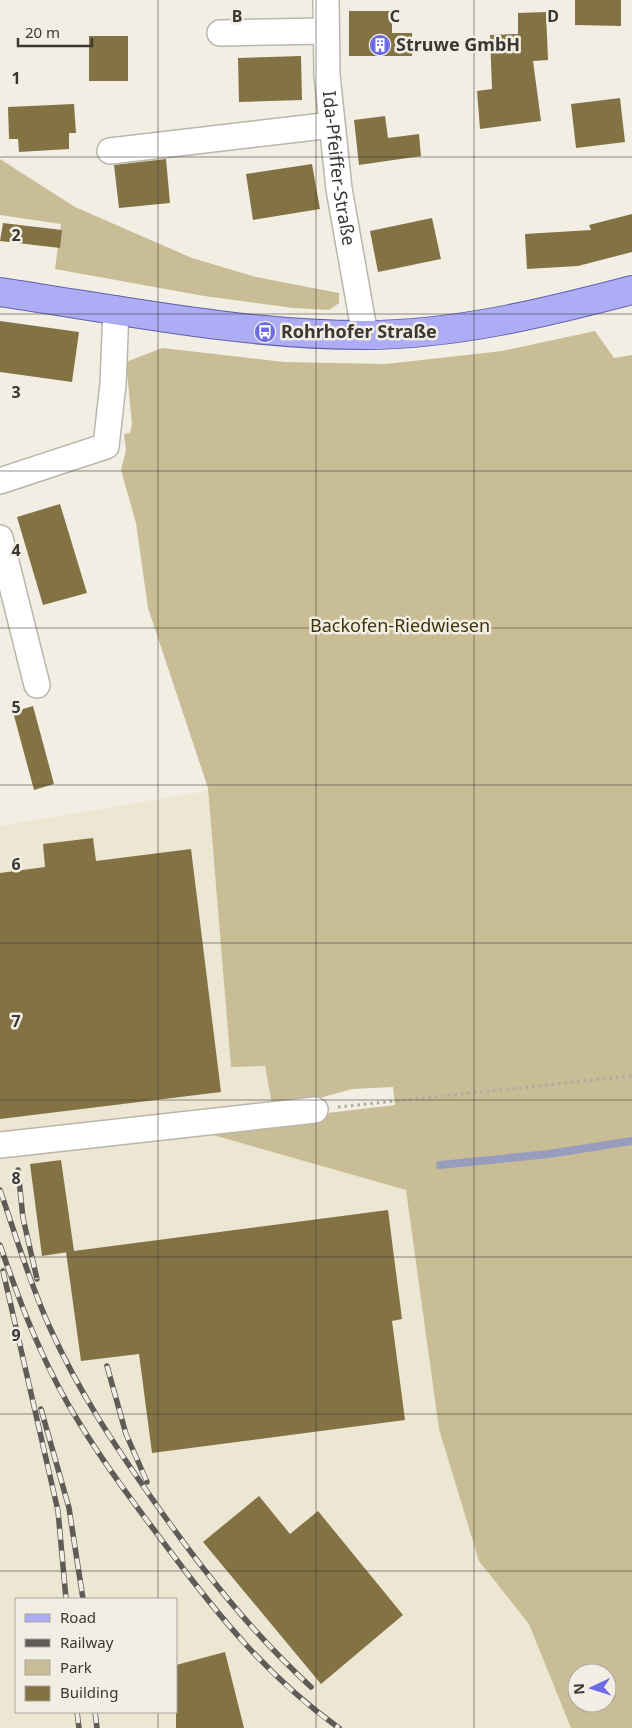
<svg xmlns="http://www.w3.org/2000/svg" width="632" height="1728" font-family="'Noto Sans',sans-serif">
  <rect width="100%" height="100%" fill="#f2eee3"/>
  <path fill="#ece6d3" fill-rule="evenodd" d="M 213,790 L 273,1111 L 193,1129 L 406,1190 L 439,1429 L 577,1684 L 577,1703 L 610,1728 L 0,1728 L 0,826 ZM 16,1599 L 176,1599 L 176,1712 L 16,1712 Z"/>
  <path fill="#c9bd96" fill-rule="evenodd" d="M 0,159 L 75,207 L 192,258 L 256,277 L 339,293 L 339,303 L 329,310 L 293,308 L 204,296 L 55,269 L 61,224 L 0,215 Z
    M 595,331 L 614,358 L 632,355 L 632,1728 L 571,1728 L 529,1624 L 479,1561 L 439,1429 L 406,1190 L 192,1129 L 395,1105 L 393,1087 L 352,1089 L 273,1111 L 265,1066 L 231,1067 L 208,788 L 148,608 L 136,523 L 121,470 L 126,450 L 124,434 L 130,433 L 132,424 L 126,362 L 162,348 L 284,362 L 386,364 L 502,351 ZM 577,1673 L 607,1673 L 607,1703 L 577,1703 Z"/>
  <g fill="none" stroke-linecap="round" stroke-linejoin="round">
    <path stroke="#999dbd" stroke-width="8" d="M 440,1165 L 549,1154 L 632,1141"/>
  </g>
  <path fill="#837344" d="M 575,0 L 621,0 L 621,26 L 575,25 Z
    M 349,11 L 392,11 L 392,33 L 412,33 L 412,56 L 349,56 Z
    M 546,12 L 548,60 L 533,61 L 541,121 L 480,129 L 477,91 L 492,89 L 490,35 L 518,34 L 518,13 Z
    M 89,36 L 128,36 L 128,81 L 89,81 Z
    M 301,56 L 302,100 L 239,102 L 238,58 Z
    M 620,98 L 625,142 L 576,148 L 571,104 Z
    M 74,104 L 76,133 L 69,133 L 69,149 L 19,152 L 18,139 L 9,139 L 8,107 Z
    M 385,116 L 388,138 L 419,134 L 421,156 L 359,165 L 354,120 Z
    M 166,159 L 170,203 L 119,208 L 114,165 Z
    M 312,164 L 320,209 L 253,220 L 246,174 Z
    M 632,214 L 632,252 L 578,266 L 527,269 L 525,234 L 591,230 L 589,225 Z
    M 432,218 L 441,259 L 378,272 L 370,231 Z
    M 3,223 L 62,230 L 60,248 L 0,241 Z
    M 0,321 L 79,332 L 72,382 L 0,372 Z
    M 60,504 L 87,593 L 43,605 L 17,517 Z
    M 33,706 L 54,784 L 34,790 L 13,712 Z
    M 93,838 L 96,861 L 191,849 L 221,1092 L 0,1119 L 0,873 L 45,867 L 43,844 Z
    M 61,1160 L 74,1251 L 42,1256 L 30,1164 Z
    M 388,1210 L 402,1319 L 392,1321 L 405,1420 L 152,1453 L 139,1354 L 81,1361 L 66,1252 Z
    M 259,1496 L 290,1534 L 318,1511 L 403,1615 L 321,1684 L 203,1542 Z
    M 225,1652 L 244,1728 L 176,1728 L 176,1665 Z"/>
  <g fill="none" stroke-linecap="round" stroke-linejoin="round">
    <g stroke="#b9b6ab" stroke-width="28">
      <g id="minor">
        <path id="s1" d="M 326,0 L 327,75 L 339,189 L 365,335"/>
        <path d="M 220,33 L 326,31"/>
        <path d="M 110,151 L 332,125"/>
        <path d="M 0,481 L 106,446 L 113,384 L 116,309"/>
        <path d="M 0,538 L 37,685"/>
        <path d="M 0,1145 L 315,1110"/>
      </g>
    </g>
    <g stroke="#6060ac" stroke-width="30">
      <path id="major" d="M 0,292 C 121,310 242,335 364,335 C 455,335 544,313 632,290"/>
    </g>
    <path stroke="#aeaba2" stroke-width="3" stroke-dasharray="2.5 4" stroke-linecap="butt" d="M 338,1107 L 632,1076"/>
    <use href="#minor" stroke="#fff" stroke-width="25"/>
    <use href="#major" stroke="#acadf4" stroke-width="28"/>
    <g stroke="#5f5c57" stroke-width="5.5">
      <path id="rail" d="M 18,1170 L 23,1218 L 37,1279
        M 0,1190 C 16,1236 30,1284 50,1328 C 79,1392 113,1443 153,1500 C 200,1567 250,1631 311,1687
        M 0,1245 C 21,1306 45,1369 80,1424 C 107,1468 139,1510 170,1551 C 220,1618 270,1679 339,1728
        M 3,1271 L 58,1511 L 66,1599
        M 107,1366 L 126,1434 L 147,1482
        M 41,1409 L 69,1508 L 83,1599
        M 77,1712 L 79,1728
        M 95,1712 L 97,1728"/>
    </g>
    <use href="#rail" stroke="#f2eee3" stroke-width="4" stroke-dasharray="11" stroke-linecap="butt"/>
  </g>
  <path fill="none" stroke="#3a3834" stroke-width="1" stroke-opacity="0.55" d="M 158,0 L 158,1599M 316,0 L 316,1728M 474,0 L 474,1728M 0,157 L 632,157M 0,314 L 632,314M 0,471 L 632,471M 0,628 L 632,628M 0,785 L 632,785M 0,943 L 632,943M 0,1100 L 632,1100M 0,1257 L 632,1257M 0,1414 L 632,1414M 0,1571 L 632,1571M 158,1712 L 158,1728"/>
  <defs>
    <g id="building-disc" transform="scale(1.125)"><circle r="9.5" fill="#6d6ce6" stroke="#f2eee3"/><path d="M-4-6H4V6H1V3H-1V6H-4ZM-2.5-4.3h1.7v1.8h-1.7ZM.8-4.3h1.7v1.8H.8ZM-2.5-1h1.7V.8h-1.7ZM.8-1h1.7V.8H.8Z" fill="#fff"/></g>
    <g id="bus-disc" transform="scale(1.125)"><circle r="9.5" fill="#6d6ce6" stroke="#f2eee3"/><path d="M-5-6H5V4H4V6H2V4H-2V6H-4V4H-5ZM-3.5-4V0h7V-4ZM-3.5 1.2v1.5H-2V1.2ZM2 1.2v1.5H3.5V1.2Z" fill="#fff"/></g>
  </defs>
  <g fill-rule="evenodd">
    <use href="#building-disc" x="380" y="45"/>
    <use href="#bus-disc" x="265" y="332"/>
  </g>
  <g text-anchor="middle" stroke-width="5" stroke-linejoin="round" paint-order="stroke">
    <g font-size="18" font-weight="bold" fill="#3a3834" stroke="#f2eee3" text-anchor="start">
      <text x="396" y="51">Struwe GmbH</text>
      <text x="281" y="338">Rohrhofer Straße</text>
    </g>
    <g font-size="18" fill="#3a3834" stroke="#f2eee3">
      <text dy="6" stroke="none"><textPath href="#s1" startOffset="169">Ida-Pfeiffer-Straße</textPath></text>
    </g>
    <g font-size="18" fill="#3f3309" stroke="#f2eee3">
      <text x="400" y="632">Backofen-Riedwiesen</text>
    </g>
  </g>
  <g font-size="16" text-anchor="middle" font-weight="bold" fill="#3a3834" stroke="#f2eee3" stroke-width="5" stroke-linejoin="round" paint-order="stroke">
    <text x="237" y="22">B</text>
    <text x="395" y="22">C</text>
    <text x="553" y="22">D</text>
    <text x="16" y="84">1</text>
    <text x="16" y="241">2</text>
    <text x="16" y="398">3</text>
    <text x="16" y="556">4</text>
    <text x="16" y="713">5</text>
    <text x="16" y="870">6</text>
    <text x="16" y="1027">7</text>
    <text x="16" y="1184">8</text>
    <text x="16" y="1341">9</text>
  </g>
  <rect x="15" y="1598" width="162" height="115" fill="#f2eee3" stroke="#a8a59d"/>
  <rect x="25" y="1614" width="25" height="8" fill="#acadf4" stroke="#a8a59d"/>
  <text x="60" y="1623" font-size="15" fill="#3a3834">Road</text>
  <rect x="25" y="1639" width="25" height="8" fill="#5f5c57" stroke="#a8a59d"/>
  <text x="60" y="1648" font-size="15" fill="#3a3834">Railway</text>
  <rect x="25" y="1660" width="25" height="15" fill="#c9bd96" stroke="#a8a59d"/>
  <text x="60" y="1673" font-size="15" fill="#3a3834">Park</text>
  <rect x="25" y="1686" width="25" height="15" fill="#837344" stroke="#a8a59d"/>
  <text x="60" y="1698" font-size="15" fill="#3a3834">Building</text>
  <g transform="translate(592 1688) rotate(266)"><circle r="24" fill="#f2eee3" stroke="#a8a59d"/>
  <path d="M0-4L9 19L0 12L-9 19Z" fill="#6d6ce6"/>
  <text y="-8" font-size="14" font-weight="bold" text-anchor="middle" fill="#3a3834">N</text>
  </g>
  <path d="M18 38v8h74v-8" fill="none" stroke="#3a3834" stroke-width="2.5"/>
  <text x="25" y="38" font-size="15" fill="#3a3834" stroke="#f2eee3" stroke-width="4" paint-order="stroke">20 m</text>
</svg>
